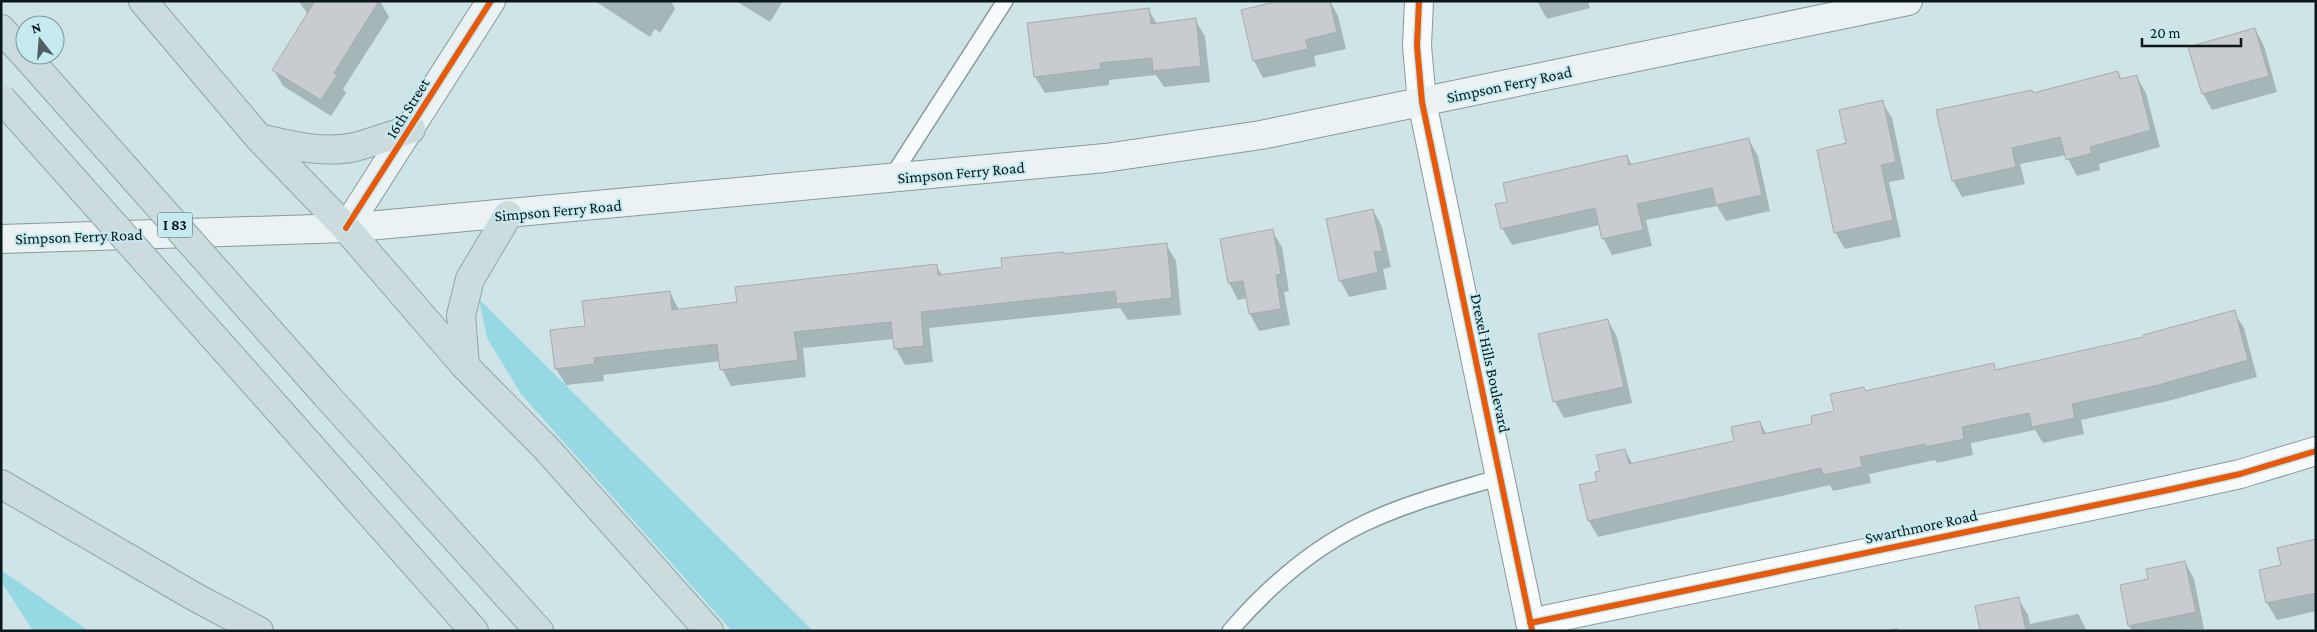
<svg xmlns="http://www.w3.org/2000/svg" width="2317" height="632" font-family="'Crimson Pro',serif">
  <rect width="100%" height="100%" fill="#cfe4e7"/>
  <path fill="#97d9e3" d="M 479,299 L 813,631 L 732,631 L 521,394 L 487,338 Z
    M 1,570 L 89,631 L 33,631 L 1,581 Z"/>
  <path fill="#0003" d="M 299,1 L 380,1 L 389,17 L 343,89 L 346,93 L 331,116 L 283,86 L 274,70 L 308,15 Z
    M 595,1 L 671,1 L 675,9 L 660,33 L 655,29 L 650,37 Z
    M 736,1 L 783,1 L 770,22 Z
    M 1330,1 L 1338,16 L 1346,49 L 1314,56 L 1316,66 L 1263,78 L 1254,61 L 1242,11 Z
    M 1537,1 L 1588,1 L 1590,8 L 1547,19 Z
    M 1148,9 L 1157,24 L 1195,20 L 1205,36 L 1210,82 L 1164,87 L 1156,75 L 1109,80 L 1109,85 L 1045,93 L 1035,77 Z
    M 2255,29 L 2264,46 L 2277,92 L 2212,110 L 2203,94 L 2190,47 Z
    M 2118,72 L 2122,80 L 2136,76 L 2146,93 L 2160,147 L 2099,164 L 2100,170 L 2077,176 L 2066,155 L 2020,164 L 2025,184 L 1962,197 L 1953,181 L 2034,94 Z
    M 1882,102 L 1892,118 L 1905,179 L 1889,182 L 1901,237 L 1845,249 L 1835,232 L 1847,144 Z
    M 1749,140 L 1758,156 L 1770,211 L 1726,221 L 1717,206 L 1646,220 L 1652,246 L 1612,255 L 1603,238 L 1600,225 L 1512,245 L 1502,228 L 1508,203 L 1627,156 L 1632,165 Z
    M 1373,210 L 1382,227 L 1391,267 L 1383,269 L 1387,289 L 1349,297 L 1340,280 Z
    M 1272,231 L 1282,247 L 1289,291 L 1284,292 L 1290,325 L 1259,331 L 1250,314 L 1247,298 L 1238,300 L 1229,283 L 1221,240 Z
    M 1166,244 L 1176,261 L 1181,315 L 1128,320 L 1120,308 L 929,328 L 933,362 L 905,365 L 896,349 L 894,339 L 803,348 L 806,377 L 731,386 L 722,369 L 721,361 L 603,375 L 604,381 L 566,385 L 556,369 L 586,327 L 670,292 L 679,310 L 739,303 L 936,265 L 942,275 L 1003,268 L 1065,255 Z
    M 2234,312 L 2244,328 L 2257,377 L 2168,401 L 2081,420 L 2084,434 L 2043,443 L 2035,430 L 1971,443 L 1973,455 L 1937,463 L 1935,460 L 1869,474 L 1871,483 L 1833,491 L 1830,485 L 1598,537 L 1589,521 L 1601,472 L 1625,450 L 1633,465 L 1735,442 L 1760,422 L 1767,435 L 1814,425 L 1835,412 L 1864,388 L 1866,392 L 1993,365 L 1996,371 L 2145,338 Z
    M 1608,320 L 1617,337 L 1632,403 L 1564,418 L 1555,402 L 1540,335 Z
    M 2316,540 L 2316,611 L 2277,620 L 2267,603 L 2260,571 L 2283,566 Z
    M 2185,562 L 2194,579 L 2204,629 L 2132,631 L 2129,626 L 2149,580 Z
    M 2018,598 L 2028,615 L 2030,624 L 2078,614 L 2087,631 L 1982,631 Z
    M 1897,628 L 1898,631 L 1884,631 Z"/>
  <path fill="#c8cbcf" stroke="#a7abae" d="M 315,1 L 379,1 L 334,73 L 337,75 L 321,100 L 272,70 Z
    M 1279,1 L 1330,1 L 1337,32 L 1305,40 L 1308,49 L 1253,61 L 1241,10 Z
    M 1149,8 L 1151,24 L 1196,18 L 1201,66 L 1153,71 L 1152,58 L 1100,63 L 1101,69 L 1034,77 L 1027,23 Z
    M 2255,28 L 2269,76 L 2202,94 L 2188,47 Z
    M 2118,71 L 2120,79 L 2137,75 L 2151,130 L 2090,147 L 2092,153 L 2066,160 L 2060,137 L 2012,148 L 2016,167 L 1952,181 L 1936,110 L 2032,90 L 2033,93 Z
    M 1883,100 L 1896,162 L 1881,165 L 1893,220 L 1834,233 L 1817,150 L 1846,143 L 1839,110 Z
    M 1749,138 L 1762,195 L 1716,205 L 1712,188 L 1637,204 L 1643,230 L 1602,239 L 1595,208 L 1501,229 L 1495,204 L 1507,202 L 1503,183 L 1627,155 L 1629,165 Z
    M 1373,209 L 1382,251 L 1374,252 L 1378,272 L 1339,281 L 1326,219 Z
    M 1273,229 L 1281,274 L 1276,275 L 1281,309 L 1249,314 L 1243,281 L 1228,283 L 1220,239 Z
    M 1167,243 L 1172,298 L 1117,304 L 1115,291 L 921,312 L 924,346 L 894,349 L 891,322 L 794,332 L 798,360 L 720,370 L 717,344 L 594,358 L 595,364 L 555,369 L 550,330 L 585,326 L 582,301 L 670,291 L 672,310 L 737,302 L 735,287 L 937,264 L 938,275 L 1002,267 L 1001,258 L 1064,252 L 1064,254 Z
    M 2235,310 L 2248,360 L 2158,385 L 2072,404 L 2075,418 L 2032,427 L 2029,413 L 1962,427 L 1964,439 L 1926,447 L 1925,444 L 1860,457 L 1862,467 L 1823,475 L 1821,468 L 1588,521 L 1579,485 L 1597,481 L 1595,472 L 1600,471 L 1596,455 L 1625,449 L 1629,464 L 1734,441 L 1731,427 L 1760,421 L 1763,434 L 1812,424 L 1811,416 L 1834,411 L 1830,394 L 1864,387 L 1865,391 L 1994,363 L 1995,370 L 2143,337 L 2143,335 Z
    M 1608,319 L 1624,387 L 1553,402 L 1538,334 Z
    M 2316,539 L 2316,593 L 2266,603 L 2259,570 L 2281,565 L 2277,548 Z
    M 2185,561 L 2196,612 L 2128,626 L 2120,585 L 2148,579 L 2146,569 Z
    M 2019,597 L 2026,631 L 1980,631 L 1975,606 Z"/>
  <g fill="none" stroke-linecap="round" stroke-linejoin="round">
    <g stroke="#89999b" stroke-width="18">
      <path id="lane" d="M 891,178 L 1005,1
        M 1230,631 C 1267,588 1311,549 1363,524 C 1406,503 1454,491 1500,477"/>
    </g>
    <g stroke="#89999b" stroke-width="30">
      <path id="street" d="M 1419,1 L 1417,46 L 1422,102 L 1532,631
        M 1530,623 L 2168,490 L 2240,474 L 2316,451"/>
    </g>
    <g stroke="#89999b" stroke-width="30">
      <path id="secondary" d="M 346,228 L 491,1
        M 1,239 L 346,228 L 1105,158 L 1261,135 L 1908,1"/>
    </g>
    <g stroke="#8ca6a9" stroke-width="30">
      <path id="highway" d="M 143,1 L 259,138 L 346,228 L 465,366 L 546,448 L 709,631
        M 1,29 L 25,55
        M 259,138 C 290,145 323,154 355,147 C 374,142 392,135 411,129
        M 465,366 L 461,315 L 470,279 L 508,215
        M 326,395 L 539,631
        M 291,424 L 474,631
        M 1,484 L 195,597 L 259,631"/>
    </g>
    <use href="#lane" stroke="#f8fbfb" stroke-width="15"/>
    <use href="#street" stroke="#f8fbfb" stroke-width="28"/>
    <use href="#secondary" stroke="#eaf2f3" stroke-width="28"/>
    <use href="#highway" stroke="#ccdcde" stroke-width="28"/>
    <g stroke="#8ca6a9" stroke-width="30" stroke-linecap="butt">
      <path id="highway-bridge" d="M 25,55 L 326,395
        M 1,98 L 291,424"/>
    </g>
    <use href="#highway-bridge" stroke="#ccdcde" stroke-width="28"/>
    <g stroke="#c5ebf1" stroke-width="9">
      <path id="cycleway" d="M 1419,1 L 1417,46 L 1422,102 L 1532,630
        M 346,228 L 491,1
        M 1530,623 L 2168,490 L 2240,474 L 2316,451"/>
    </g>
    <use href="#cycleway" stroke="#e8590c" stroke-width="6"/>
  </g>
  <g text-anchor="middle" stroke-width="4" stroke-linejoin="round" paint-order="stroke">
    <rect fill="#c5ebf1" stroke="#42575b" stroke-width="1" x="157.5" y="212.5" width="35" height="25" rx="4"/>
    <g font-size="15" font-weight="bold" fill="#0a181b">
      <text x="175" y="230">I 83</text>
    </g>
    <g font-size="16" fill="#0a181b" stroke="#c5ebf1">
      <text transform="translate(1509 84) rotate(-12)" y="6">Simpson Ferry Road</text>
      <text transform="translate(407 108) rotate(-58)" y="6">16th Street</text>
      <text transform="translate(961 172) rotate(-5)" y="6">Simpson Ferry Road</text>
      <text transform="translate(558 210) rotate(-5)" y="6">Simpson Ferry Road</text>
      <text transform="translate(79 236) rotate(-2)" y="6">Simpson Ferry Road</text>
      <text transform="translate(1491 363) rotate(78)" y="6">Drexel Hills Boulevard</text>
      <text transform="translate(1921 526) rotate(-12)" y="6">Swarthmore Road</text>
    </g>
  </g>
  <rect width="2317" height="632" fill="none" stroke="#0a181b" stroke-width="5"/>
  <g transform="translate(40 40) rotate(343)"><circle r="24" fill="#c5ebf1" stroke="#7a979b"/>
  <path d="M0-4L9 19L0 12L-9 19Z" fill="#4f5f62"/>
  <text y="-8" font-size="14" font-weight="bold" text-anchor="middle" fill="#0a181b">N</text>
  </g>
  <path d="M2142 38v8h99v-8" fill="none" stroke="#0a181b" stroke-width="2.5"/>
  <text x="2150" y="38" font-size="15" fill="#0a181b" stroke="#c5ebf1" stroke-width="4" paint-order="stroke">20 m</text>
</svg>
